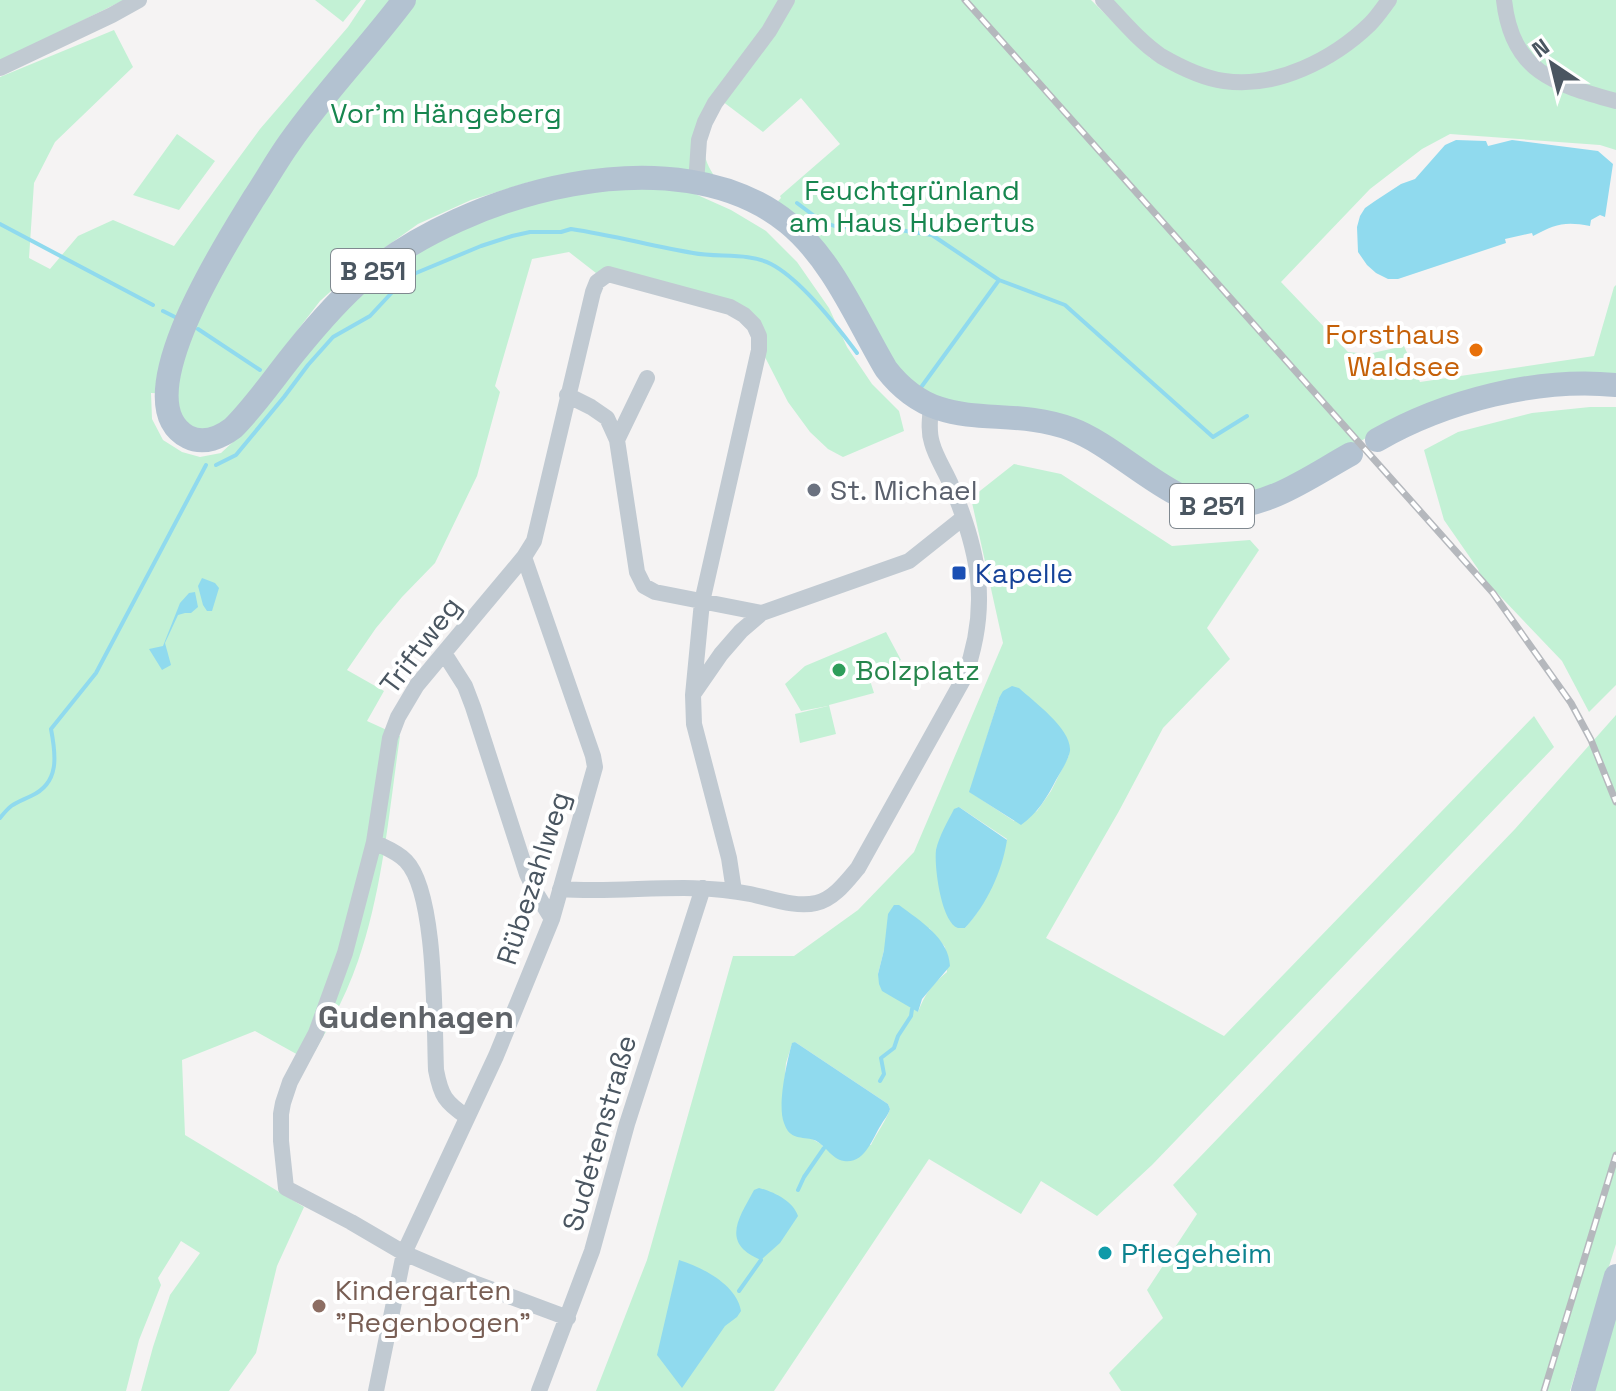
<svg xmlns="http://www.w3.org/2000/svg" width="1616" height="1391" font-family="'Space Grotesk',sans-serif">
  <rect width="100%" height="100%" fill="#f5f3f3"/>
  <path fill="#c3f1d5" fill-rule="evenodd" d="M 0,0 L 124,0 L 0,61 Z
    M 315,0 L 361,0 L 343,22 Z
    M 366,0 L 1091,0 L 1150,58 L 1180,73 L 1213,85 L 1262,87 L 1333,57 L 1378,24 L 1377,14 L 1369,23 L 1339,44 L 1306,62 L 1261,77 L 1209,76 L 1179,61 L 1145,38 L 1108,0 L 1616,0 L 1616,150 L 1600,145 L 1450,134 L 1422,149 L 1370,189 L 1281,282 L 1348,352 L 1368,354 L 1404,346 L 1420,382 L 1594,356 L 1614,287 L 1616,285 L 1616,377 L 1527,378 L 1392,423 L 1340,453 L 1263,492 L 1192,492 L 1064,427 L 1033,418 L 936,398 L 915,388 L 898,373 L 874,336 L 837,271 L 817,243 L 778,201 L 781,198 L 780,196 L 840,144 L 801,98 L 763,132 L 722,101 C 705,126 696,148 713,174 L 682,176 L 633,170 L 584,173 L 529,182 L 471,200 L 418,224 L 359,266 L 320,301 L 238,408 L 219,427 L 204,431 L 187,428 L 179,418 L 174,394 L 151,393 L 152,419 L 163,440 L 182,452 L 200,457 L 221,453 L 248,428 L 329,326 L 369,284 L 410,254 L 467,223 L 546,198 L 627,184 L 684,189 L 731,210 L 766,231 L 797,262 L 829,308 L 847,347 L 872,384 L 899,411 L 904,431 L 843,457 L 828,449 L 810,432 L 788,402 L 749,326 L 729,312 L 621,278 L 596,273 L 569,252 L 532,259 L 495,386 L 500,392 L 477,476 L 435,563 L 402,597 L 376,628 L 347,670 L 384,691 L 367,721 L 400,736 C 389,811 383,889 358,961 C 346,996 328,1029 309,1061 L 255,1031 L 182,1060 L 185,1135 L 304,1207 L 277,1266 L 256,1353 L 229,1391 L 141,1391 L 153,1347 L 170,1295 L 200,1253 L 181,1241 L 158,1278 L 161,1285 L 139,1340 L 126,1391 L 0,1391 L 0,77 L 114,30 L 133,67 L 55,142 L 34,183 L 29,258 L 50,269 L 78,236 L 113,220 L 174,246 L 260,129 L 348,27 Z
    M 177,134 L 215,161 L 179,210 L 133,195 Z
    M 1590,407 L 1616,407 L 1616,685 L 1589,712 L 1562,661 L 1480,575 L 1478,569 L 1444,520 L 1424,450 L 1458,432 L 1532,413 Z
    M 1014,464 L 1061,474 L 1172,546 L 1250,540 L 1259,550 L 1207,628 L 1230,659 L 1163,728 L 1119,811 L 1046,938 L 1224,1036 L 1534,716 L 1554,747 L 1152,1165 L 1097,1216 L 1041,1181 L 1021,1214 L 929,1159 L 774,1391 L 596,1391 L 647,1260 L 733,956 L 794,956 L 858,910 L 914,852 L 1003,643 L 971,498 ZM 999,698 L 1069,755 L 1051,791 L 1037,811 L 1014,821 L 970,792 ZM 959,807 L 1007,839 C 996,874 990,900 965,928 ZM 929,928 L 945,947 L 947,972 C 932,984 925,994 918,1012 L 878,974 L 884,950 ZM 795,1042 L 888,1104 L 890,1109 C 887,1119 876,1134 871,1145 L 824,1148 L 821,1144 L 812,1139 L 782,1108 L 786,1063 L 792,1044 Z
    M 886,632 L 901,660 L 868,674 L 874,693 L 829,705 L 836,734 L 800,743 L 795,714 L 828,706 L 801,711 L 785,684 L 805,666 Z
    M 1616,715 L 1616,1244 L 1570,1391 L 1121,1391 L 1109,1373 L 1163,1318 L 1147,1290 L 1197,1214 L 1173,1185 L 1515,829 Z
    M 1616,1307 L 1616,1391 L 1592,1391 Z"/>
  <path fill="#90daee" d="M 1456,140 L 1486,141 L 1488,146 L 1512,140 L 1598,151 L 1613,164 L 1605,217 L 1600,215 L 1591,220 L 1590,226 C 1565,221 1555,224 1533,236 L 1532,233 L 1505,239 L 1506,243 L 1398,279 L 1388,279 L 1376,273 L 1367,265 L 1358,252 L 1357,227 L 1360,216 L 1365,208 L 1375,201 L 1401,184 L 1415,179 L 1445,145 Z
    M 202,578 L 215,583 L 219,588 L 212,611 L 207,611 L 203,605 L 198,586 Z
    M 195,592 L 198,607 L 191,613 L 185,613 L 178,615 L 165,643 L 171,665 L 162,670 L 149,649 L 163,646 L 180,603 L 189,593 Z
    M 1012,686 L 1019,688 C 1034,702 1072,729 1070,751 C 1068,761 1061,771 1056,780 C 1048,796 1037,814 1021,825 L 969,792 L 999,698 L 1003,691 Z
    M 959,807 L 1007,840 C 1002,872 987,904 965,928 C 962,928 960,928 958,928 C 941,922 934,866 936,850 C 939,836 948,821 954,809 Z
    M 894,905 L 899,905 C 920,921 949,938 950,966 L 922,999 L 918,1012 L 882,991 L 879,984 L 878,974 L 884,950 L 888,914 Z
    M 795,1042 L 888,1104 L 890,1109 C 888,1116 884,1119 881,1125 C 872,1139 865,1164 844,1161 C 831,1159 825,1144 814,1140 C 802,1136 790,1141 784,1123 C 777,1106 787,1061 792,1043 Z
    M 759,1188 C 774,1192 793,1201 798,1216 L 780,1243 L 761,1260 C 720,1243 739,1218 754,1190 Z
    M 679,1260 C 702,1267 737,1285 741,1311 L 737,1317 L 725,1326 L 682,1388 L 657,1355 Z"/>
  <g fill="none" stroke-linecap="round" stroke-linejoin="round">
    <path stroke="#90daee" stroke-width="4" d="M 797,203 L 821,221 L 837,227 L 887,228 L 932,235 L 999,280 L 1065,305 L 1213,437 L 1247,416
      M 0,224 L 153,305
      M 392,273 L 407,279
      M 163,311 L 177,318
      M 198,329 L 260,370
      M 922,386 L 999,280
      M 216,465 L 236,455 L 284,397 L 308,365 L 333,337 L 370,316 L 397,287 L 416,273 L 481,246 L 512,236 L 530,232 L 561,232 L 571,229 C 612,235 652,246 693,253 C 718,258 748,252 771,264 C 800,279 837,326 857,353
      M 0,818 C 12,803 14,804 31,796 C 60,783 56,755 51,729 L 96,673 L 206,465
      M 880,1081 L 884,1074 L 881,1058 L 894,1048 L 898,1036 L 911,1016 L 912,1009
      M 798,1190 L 804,1177 L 824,1148
      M 739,1291 L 761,1260"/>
    <path stroke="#c1cad2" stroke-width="16" d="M 1103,0 C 1121,19 1139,41 1161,56 C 1180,67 1202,78 1224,81 C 1276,89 1334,59 1370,24 C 1377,17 1383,8 1389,0
      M 1504,0 C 1512,72 1554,84 1616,101
      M 0,68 L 112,15 L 139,0
      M 696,184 L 699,140 L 705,122 L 715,103 L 769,31 L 787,0
      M 567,395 L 591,407 L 607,418 L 617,440 L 637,572 L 644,586 L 655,592 L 762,613
      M 617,440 L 647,378
      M 444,653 L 465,686 L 473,707 L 527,874 L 536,893 L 552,919
      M 694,693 L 721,654 L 741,631 L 762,613 L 909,561 L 963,518
      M 374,842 C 384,847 398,852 406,861 C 437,893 434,1023 436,1070 C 441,1096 445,1102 467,1117
      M 560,889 C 623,894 687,881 750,894 C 770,898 796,908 816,903 C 834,899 847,881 858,868 L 964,678 C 990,608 980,554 952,487 C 946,472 936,458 932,443 C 928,431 930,418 931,406
      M 568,1318 L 474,1283 L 404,1253 L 351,1222 L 286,1188 L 281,1141 L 281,1114 L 283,1103 L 290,1082 L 316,1033 L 345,953 L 374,842 L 390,738 L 398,717 L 417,685 L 524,557 L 534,541 L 593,292 L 597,282 L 608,274 L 730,307 L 744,315 L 754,325 L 759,336 L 759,350 L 702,602 L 693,695 L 694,724 L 729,858 L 734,891
      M 376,1391 L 404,1253 L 496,1056 L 552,919 L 595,767 L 593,756 L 524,557
      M 539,1391 L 592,1251 L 627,1124 L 703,888"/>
    <path stroke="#b3c2d1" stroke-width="24" d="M 404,0 C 368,48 325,92 290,142 C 277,160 266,180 254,198 C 229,239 122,402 188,437 C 204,445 221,437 233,428 C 256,405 274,378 295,352 C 316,326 339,299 365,277 C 465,193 676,132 788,223 C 833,260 857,320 886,369 C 939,438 1001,403 1071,429 C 1120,447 1171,507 1222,507 C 1270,507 1311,476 1351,454
      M 1377,440 C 1445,401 1538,377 1616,385
      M 1583,1391 L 1616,1276"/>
    <g stroke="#b5b8bd" stroke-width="7">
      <path id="rail" d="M 965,0 L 1493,593 L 1571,703 L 1591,740 L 1616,802
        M 1544,1391 L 1616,1155"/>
    </g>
    <use href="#rail" stroke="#fff" stroke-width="4" stroke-dasharray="12" stroke-linecap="butt"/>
  </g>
  <circle fill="#e8710a" stroke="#fff" stroke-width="3" cx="1476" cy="350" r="8"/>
  <circle fill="#6b7280" stroke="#fff" stroke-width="3" cx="814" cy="490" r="8"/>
  <rect fill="#1a4fb4" stroke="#fff" stroke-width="3" x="951" y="565" width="16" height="16" rx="4"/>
  <circle fill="#2e9e5b" stroke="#fff" stroke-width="3" cx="839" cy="670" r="8"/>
  <circle fill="#0f9aa8" stroke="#fff" stroke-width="3" cx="1105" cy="1253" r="8"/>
  <circle fill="#8d6e63" stroke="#fff" stroke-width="3" cx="319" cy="1306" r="8"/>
  <g text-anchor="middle" stroke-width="8" stroke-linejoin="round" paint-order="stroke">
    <g fill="#fff" stroke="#808990" stroke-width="2">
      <rect x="331" y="249" width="84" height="44" rx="6"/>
      <rect x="1170" y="484" width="84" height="44" rx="6"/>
    </g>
    <g font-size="26" font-weight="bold" fill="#4a5661">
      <text x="373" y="280">B 251</text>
      <text x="1212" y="515">B 251</text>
    </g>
    <g font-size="28" fill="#17864f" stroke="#fff">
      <text x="446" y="123">Vor'm Hängeberg</text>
      <text x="912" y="200">Feuchtgrünland<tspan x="912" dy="32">am Haus Hubertus</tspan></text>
    </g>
    <g font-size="28" fill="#c56008" stroke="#fff" text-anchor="end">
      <text x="1460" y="344">Forsthaus<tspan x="1460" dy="32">Waldsee</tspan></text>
    </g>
    <g font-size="28" fill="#5b616d" stroke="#fff" text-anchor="start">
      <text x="830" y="500">St. Michael</text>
    </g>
    <g font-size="28" fill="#164399" stroke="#fff" text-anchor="start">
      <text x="975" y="583">Kapelle</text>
    </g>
    <g font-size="28" fill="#4a5661" stroke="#fff">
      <text transform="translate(420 645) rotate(-53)" y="10">Triftweg</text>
      <text transform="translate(533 878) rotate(-72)" y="10">Rübezahlweg</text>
      <text transform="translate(599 1133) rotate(-74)" y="10">Sudetenstraße</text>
    </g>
    <g font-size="28" fill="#27864d" stroke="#fff" text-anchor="start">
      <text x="855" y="680">Bolzplatz</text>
    </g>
    <g font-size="28" fill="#0d838f" stroke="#fff" text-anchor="start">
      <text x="1121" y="1263">Pflegeheim</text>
    </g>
    <g font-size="28" fill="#785e54" stroke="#fff" text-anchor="start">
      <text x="335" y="1300">Kindergarten<tspan x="335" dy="32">"Regenbogen"</tspan></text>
    </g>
    <g font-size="32" font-weight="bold" fill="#5f6368" stroke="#fff">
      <text x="416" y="1028">Gudenhagen</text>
    </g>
  </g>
  <g transform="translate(1552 64) rotate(325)" stroke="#ffffff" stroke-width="6" paint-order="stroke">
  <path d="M0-6L14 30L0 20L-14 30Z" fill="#4a5661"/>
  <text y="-12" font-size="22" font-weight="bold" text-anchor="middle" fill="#4a5661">N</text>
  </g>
</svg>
